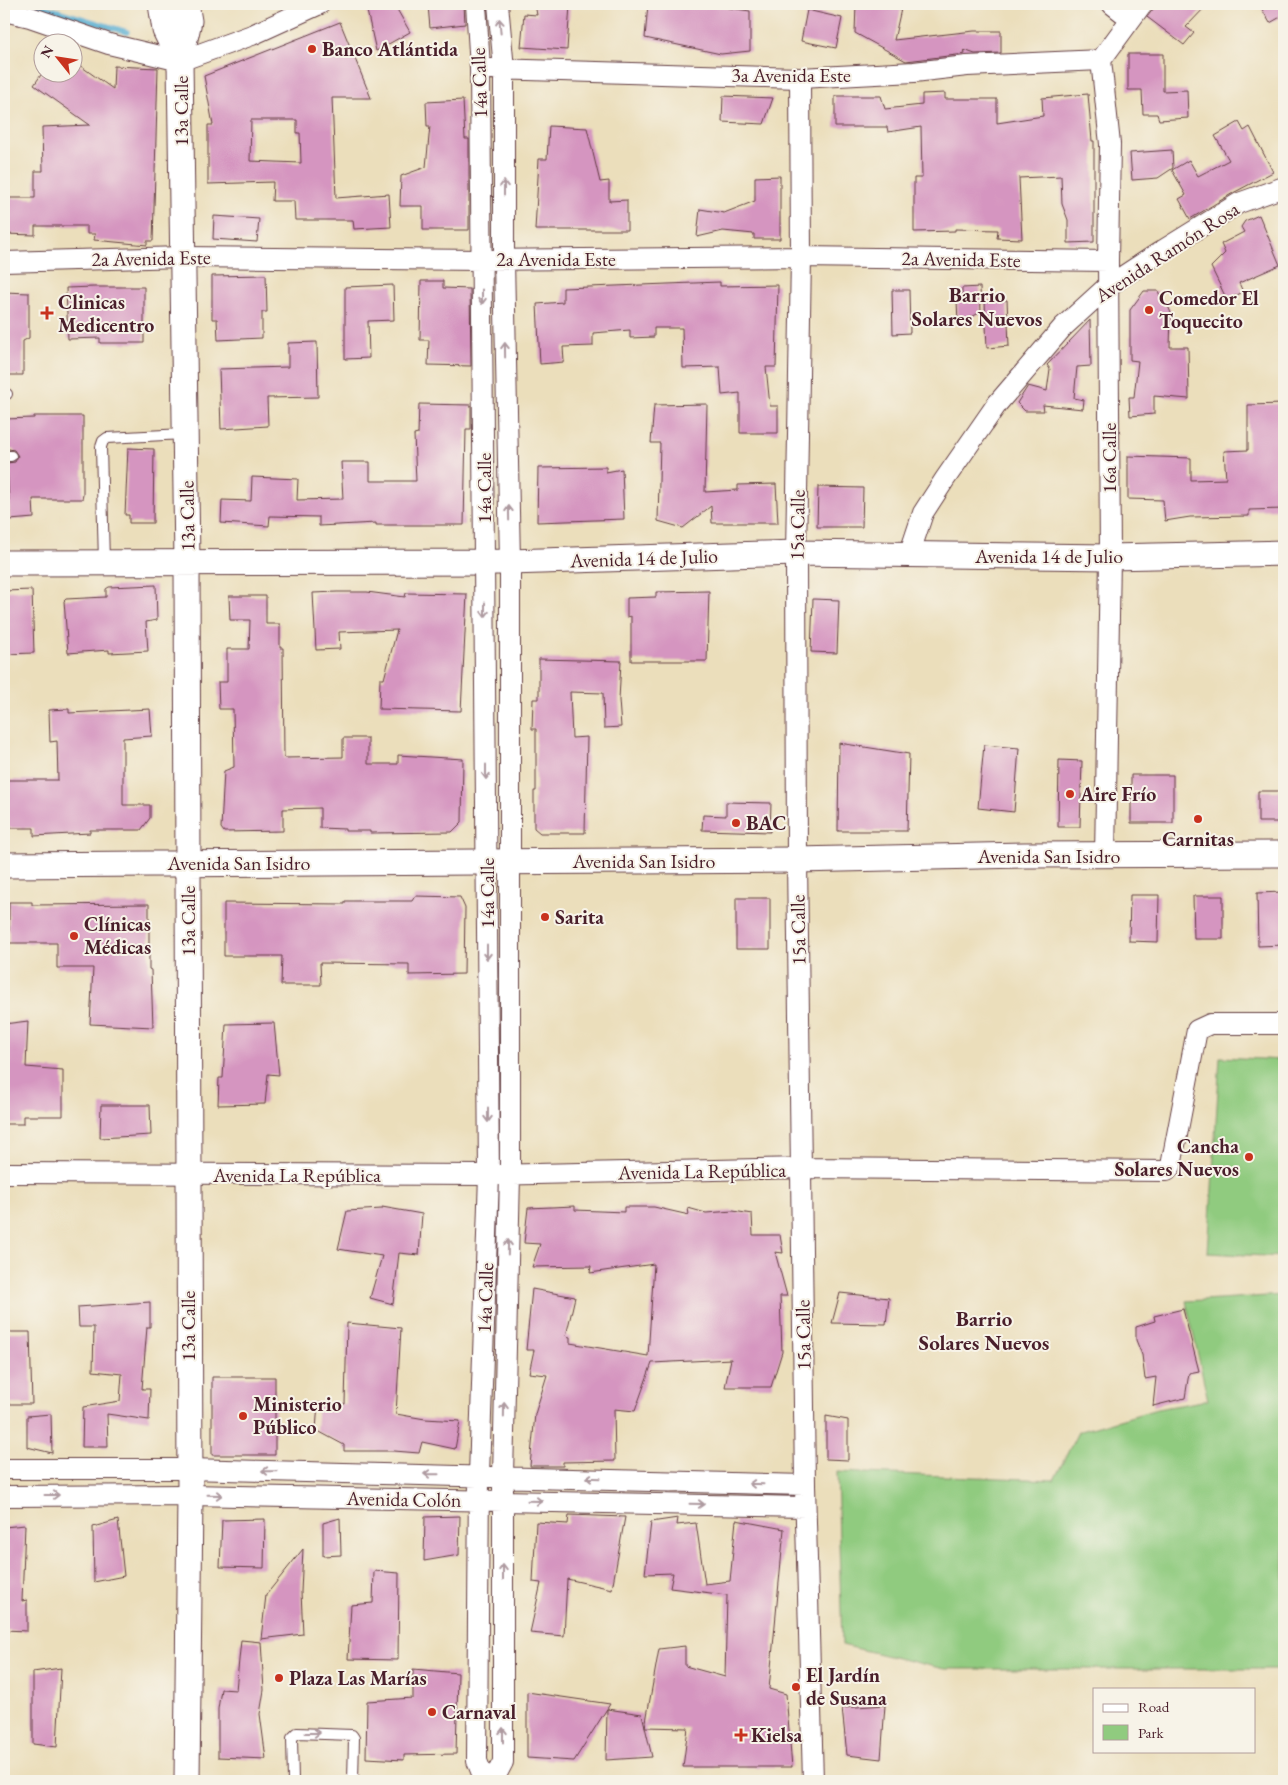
<svg xmlns="http://www.w3.org/2000/svg" width="1288" height="1785" font-family="'EB Garamond',serif">
  <rect width="100%" height="100%" fill="#f7f3e8"/>
  <filter id="ink" filterUnits="userSpaceOnUse"><feTurbulence type="fractalNoise" baseFrequency=".02" numOctaves="2"/><feDisplacementMap in="SourceGraphic" scale="10" xChannelSelector="R" yChannelSelector="G"/><feConvolveMatrix kernelMatrix="1 2 1 2 8 2 1 2 1" color-interpolation-filters="sRGB"/></filter>
  <filter id="wash" filterUnits="userSpaceOnUse"><feTurbulence type="fractalNoise" baseFrequency=".0096" numOctaves="4" result="noise"/><feDisplacementMap in="SourceGraphic" scale="20" xChannelSelector="R" yChannelSelector="G"/><feGaussianBlur stdDeviation="1.12" result="paint"/><feColorMatrix in="noise" values="0 0 0 0 0 0 0 0 0 0 0 0 0 0 0 0 0 1.4 0 .05"/><feComposite in="paint" operator="in"/></filter>
  <g filter="url(#wash)">
    <rect width="100%" height="100%" fill="#ebdebb"/>
    <path fill="#90cb7f" stroke="#6d7555" d="M 1220,1057 L 1284,1060 L 1284,1257 L 1208,1253 Z
      M 1284,1295 L 1284,1669 L 944,1669 L 842,1645 L 837,1472 L 1054,1480 L 1078,1432 L 1157,1409 L 1208,1400 L 1186,1301 Z"/>
    <g fill="none" stroke-linecap="round" stroke-linejoin="round">
      <path stroke="#55add2" stroke-width="5.5" d="M 34,4 L 127,32"/>
    </g>
    <g id="blocks">
      <path fill="#d595c0" fill-rule="evenodd" d="M 379,4 L 394,4 L 410,32 L 376,51 L 367,11 Z
        M 441,4 L 464,4 L 465,24 L 430,28 L 428,5 Z
        M 535,4 L 570,4 L 567,50 L 521,47 L 524,14 L 537,15 Z
        M 648,4 L 702,4 L 750,11 L 750,51 L 721,54 L 645,38 Z
        M 856,4 L 901,9 L 894,40 L 974,31 L 1001,31 L 1001,53 L 975,54 L 964,50 L 965,54 L 906,61 L 855,33 Z
        M 1157,4 L 1208,4 L 1186,27 L 1194,33 L 1184,45 L 1147,17 Z
        M 1259,4 L 1284,4 L 1284,15 L 1270,23 Z
        M 807,10 L 842,18 L 836,48 L 801,41 Z
        M 340,22 L 371,98 L 332,98 L 336,198 L 389,194 L 391,227 L 354,229 L 353,220 L 295,220 L 294,201 L 272,201 L 273,182 L 208,184 L 208,125 L 213,125 L 204,76 ZM 251,120 L 297,120 L 297,133 L 300,133 L 301,163 L 250,161 Z
        M 1128,54 L 1163,54 L 1163,91 L 1187,90 L 1188,118 L 1159,120 L 1157,114 L 1143,114 L 1142,90 L 1128,90 Z
        M 72,60 L 113,89 L 114,66 L 158,68 L 153,241 L 147,241 L 147,245 L 94,240 L 95,234 L 87,234 L 87,226 L 35,226 L 35,235 L 4,234 L 4,198 L 35,198 L 35,171 L 43,171 L 42,127 L 90,125 L 34,85 L 43,72 L 72,72 Z
        M 945,93 L 945,99 L 997,99 L 997,123 L 1043,116 L 1042,98 L 1088,94 L 1092,141 L 1094,141 L 1094,242 L 1068,243 L 1068,220 L 1062,204 L 1061,176 L 1019,178 L 1022,239 L 997,238 L 998,230 L 955,229 L 955,231 L 914,232 L 914,178 L 922,178 L 921,127 L 888,132 L 887,127 L 835,127 L 835,96 L 881,96 L 885,109 L 922,105 L 922,94 Z
        M 723,96 L 773,98 L 764,124 L 722,122 Z
        M 463,100 L 465,139 L 469,139 L 469,230 L 423,230 L 423,206 L 400,206 L 401,176 L 426,167 L 430,126 L 427,126 L 426,102 Z
        M 1239,122 L 1244,131 L 1250,127 L 1273,172 L 1233,193 L 1190,219 L 1179,199 L 1186,195 L 1172,170 L 1189,160 L 1198,176 L 1229,160 L 1215,136 Z
        M 549,126 L 587,128 L 600,182 L 609,181 L 609,201 L 627,200 L 627,230 L 535,230 L 539,159 L 547,159 Z
        M 1172,150 L 1173,168 L 1158,178 L 1132,180 L 1130,153 Z
        M 780,176 L 780,239 L 754,239 L 754,234 L 723,231 L 697,237 L 700,209 L 724,213 L 755,201 L 755,177 Z
        M 1259,215 L 1280,265 L 1239,283 L 1243,292 L 1227,300 L 1211,267 L 1225,253 L 1221,244 L 1244,232 L 1241,227 L 1245,221 Z
        M 214,216 L 259,219 L 257,242 L 213,239 Z
        M 266,275 L 267,312 L 262,312 L 262,338 L 218,340 L 217,319 L 212,319 L 212,276 Z
        M 421,281 L 443,281 L 443,288 L 470,289 L 471,366 L 428,365 L 429,340 L 420,340 Z
        M 720,282 L 720,286 L 778,285 L 776,367 L 766,367 L 770,406 L 778,406 L 778,433 L 740,433 L 740,393 L 722,395 L 720,367 L 683,368 L 682,328 L 654,328 L 654,337 L 630,338 L 630,330 L 593,333 L 593,346 L 563,347 L 564,362 L 540,364 L 537,304 L 563,302 L 563,288 Z
        M 393,285 L 394,320 L 368,321 L 369,358 L 345,359 L 345,287 Z
        M 94,287 L 144,287 L 144,343 L 100,343 L 100,338 L 68,339 L 66,288 Z
        M 980,287 L 981,312 L 958,324 L 957,300 L 962,294 L 962,288 Z
        M 892,290 L 909,290 L 910,333 L 893,334 Z
        M 1144,291 L 1158,291 L 1165,306 L 1168,306 L 1171,313 L 1170,347 L 1188,347 L 1189,399 L 1154,396 L 1154,414 L 1130,416 L 1129,397 L 1134,397 L 1138,361 L 1130,360 L 1130,310 Z
        M 4,292 L 29,293 L 29,338 L 23,341 L 23,375 L 4,375 Z
        M 1007,300 L 1009,346 L 987,348 L 985,301 Z
        M 1090,320 L 1091,366 L 1077,367 L 1074,398 L 1084,400 L 1083,409 L 1043,405 L 1044,411 L 1025,411 L 1017,403 L 1028,386 L 1047,391 L 1050,369 L 1047,365 Z
        M 317,342 L 318,397 L 267,398 L 268,426 L 221,429 L 219,369 L 288,367 L 288,343 Z
        M 419,404 L 471,405 L 471,429 L 466,429 L 464,525 L 376,525 L 376,523 L 319,526 L 319,517 L 270,516 L 269,526 L 221,523 L 222,500 L 251,501 L 252,477 L 298,479 L 297,500 L 343,499 L 341,462 L 370,462 L 370,481 L 416,481 L 414,435 L 418,434 Z
        M 707,404 L 705,492 L 738,490 L 738,485 L 776,484 L 778,523 L 712,523 L 711,506 L 683,528 L 658,521 L 660,443 L 651,443 L 654,405 Z
        M 1284,404 L 1284,509 L 1249,510 L 1249,516 L 1190,517 L 1165,521 L 1163,500 L 1128,499 L 1128,456 L 1191,458 L 1191,480 L 1226,479 L 1224,451 L 1248,450 L 1248,405 Z
        M 34,416 L 83,416 L 83,495 L 82,499 L 33,499 L 34,518 L 10,520 L 7,463 L 15,462 L 18,456 L 14,450 L 4,448 L 4,419 L 34,418 Z
        M 128,448 L 154,449 L 153,523 L 129,523 L 129,515 L 125,515 Z
        M 606,467 L 606,472 L 622,469 L 624,519 L 537,522 L 538,468 Z
        M 818,487 L 863,488 L 862,527 L 817,527 Z
        M 156,585 L 157,620 L 146,622 L 148,651 L 109,653 L 109,650 L 68,653 L 64,601 L 66,599 L 106,597 L 106,589 L 109,587 Z
        M 32,590 L 34,653 L 4,654 L 4,591 Z
        M 709,591 L 707,661 L 631,661 L 631,616 L 627,617 L 627,598 L 656,597 L 656,592 Z
        M 337,592 L 367,592 L 405,597 L 406,593 L 467,594 L 461,711 L 379,709 L 380,679 L 384,679 L 397,630 L 339,632 L 340,649 L 316,650 L 313,593 Z
        M 229,596 L 266,596 L 266,624 L 280,624 L 280,648 L 283,648 L 284,758 L 343,757 L 343,738 L 368,738 L 368,764 L 398,764 L 398,755 L 463,759 L 462,822 L 452,832 L 370,833 L 370,831 L 345,831 L 345,829 L 320,828 L 320,808 L 283,809 L 283,831 L 224,832 L 221,828 L 224,771 L 234,767 L 233,709 L 219,709 L 218,682 L 227,682 L 227,649 L 249,649 L 250,620 L 230,620 Z
        M 813,599 L 839,600 L 837,653 L 811,652 Z
        M 539,659 L 621,661 L 619,700 L 621,727 L 604,728 L 603,693 L 570,692 L 572,738 L 587,737 L 585,833 L 540,833 L 534,828 L 534,791 L 536,791 L 536,729 L 532,729 L 533,699 L 539,699 Z
        M 69,709 L 69,713 L 150,709 L 152,736 L 123,738 L 123,805 L 150,805 L 150,818 L 141,830 L 90,830 L 90,833 L 34,836 L 34,828 L 4,828 L 4,780 L 58,780 L 57,741 L 50,742 L 49,710 Z
        M 839,743 L 909,754 L 907,831 L 838,831 Z
        M 984,745 L 1019,748 L 1014,812 L 978,808 Z
        M 1059,760 L 1082,761 L 1080,827 L 1058,827 Z
        M 1131,775 L 1173,775 L 1173,823 L 1131,823 Z
        M 1258,791 L 1281,791 L 1281,822 L 1258,822 Z
        M 726,802 L 771,803 L 770,832 L 702,830 L 703,815 L 726,816 Z
        M 1284,892 L 1284,945 L 1258,946 L 1257,893 Z
        M 1130,895 L 1159,895 L 1158,942 L 1129,941 Z
        M 415,896 L 460,897 L 465,908 L 464,974 L 409,975 L 409,964 L 320,963 L 321,985 L 281,985 L 282,956 L 224,956 L 224,903 L 345,904 L 345,901 L 412,901 Z
        M 1193,896 L 1223,896 L 1223,939 L 1194,939 Z
        M 736,898 L 770,898 L 770,949 L 736,949 Z
        M 9,902 L 32,902 L 32,905 L 149,904 L 149,969 L 151,970 L 153,1027 L 90,1024 L 93,968 L 57,968 L 57,943 L 9,943 Z
        M 28,1021 L 26,1067 L 63,1070 L 63,1116 L 23,1116 L 23,1124 L 4,1124 L 4,1024 Z
        M 274,1023 L 279,1075 L 268,1074 L 265,1104 L 218,1105 L 219,1078 L 223,1078 L 226,1024 Z
        M 101,1105 L 150,1105 L 151,1135 L 100,1138 Z
        M 575,1206 L 575,1210 L 624,1212 L 624,1207 L 654,1207 L 689,1215 L 688,1208 L 706,1213 L 733,1211 L 752,1214 L 753,1235 L 780,1235 L 783,1253 L 775,1252 L 787,1296 L 780,1296 L 782,1352 L 771,1387 L 725,1387 L 731,1359 L 652,1363 L 635,1411 L 614,1409 L 615,1461 L 563,1462 L 563,1466 L 530,1466 L 535,1414 L 547,1375 L 529,1373 L 534,1350 L 526,1350 L 532,1289 L 575,1297 L 566,1336 L 570,1337 L 570,1343 L 648,1356 L 654,1264 L 590,1273 L 591,1266 L 532,1267 L 540,1244 L 524,1243 L 528,1208 Z
        M 382,1207 L 422,1214 L 419,1255 L 399,1253 L 393,1304 L 370,1298 L 382,1256 L 338,1249 L 347,1211 L 382,1209 Z
        M 840,1293 L 889,1298 L 886,1324 L 832,1323 Z
        M 150,1302 L 150,1327 L 147,1327 L 142,1389 L 150,1389 L 149,1420 L 107,1414 L 108,1447 L 82,1447 L 83,1407 L 120,1401 L 122,1374 L 93,1371 L 94,1327 L 79,1327 L 78,1307 Z
        M 1183,1309 L 1199,1371 L 1189,1373 L 1185,1398 L 1153,1406 L 1156,1377 L 1145,1379 L 1142,1355 L 1136,1340 L 1136,1327 L 1155,1321 L 1154,1316 Z
        M 347,1323 L 401,1328 L 396,1414 L 425,1419 L 460,1421 L 455,1449 L 422,1442 L 419,1453 L 394,1451 L 344,1451 L 344,1445 L 316,1430 L 318,1403 L 345,1404 Z
        M 4,1332 L 30,1332 L 32,1404 L 4,1404 Z
        M 212,1377 L 275,1377 L 275,1455 L 212,1455 Z
        M 51,1414 L 52,1453 L 27,1447 L 27,1416 Z
        M 826,1416 L 848,1420 L 848,1460 L 826,1459 Z
        M 569,1515 L 625,1517 L 612,1589 L 567,1579 L 564,1636 L 530,1633 L 541,1583 L 533,1582 L 536,1522 L 568,1524 Z
        M 460,1516 L 459,1555 L 424,1561 L 425,1517 Z
        M 340,1518 L 341,1555 L 323,1556 L 323,1523 Z
        M 678,1518 L 677,1525 L 696,1523 L 705,1584 L 730,1581 L 736,1520 L 784,1529 L 769,1689 L 786,1694 L 792,1767 L 683,1767 L 688,1728 L 645,1727 L 659,1649 L 685,1646 L 685,1666 L 725,1677 L 727,1595 L 670,1588 L 673,1573 L 645,1574 L 651,1522 Z
        M 265,1519 L 264,1568 L 220,1567 L 222,1520 Z
        M 118,1520 L 124,1576 L 94,1582 L 93,1527 Z
        M 25,1525 L 22,1601 L 27,1600 L 27,1631 L 4,1630 L 4,1527 Z
        M 303,1549 L 301,1592 L 303,1634 L 261,1639 L 266,1595 Z
        M 374,1571 L 399,1573 L 398,1660 L 348,1659 L 351,1605 L 373,1603 Z
        M 241,1640 L 261,1642 L 264,1690 L 260,1714 L 266,1759 L 218,1757 L 218,1709 L 221,1689 L 236,1690 Z
        M 61,1668 L 57,1747 L 33,1744 L 33,1672 Z
        M 413,1669 L 458,1673 L 456,1754 L 404,1755 L 404,1760 L 366,1758 L 367,1701 L 413,1698 Z
        M 527,1692 L 610,1704 L 574,1761 L 527,1758 Z
        M 885,1705 L 881,1759 L 847,1755 L 842,1708 Z
        M 607,1709 L 642,1714 L 652,1757 L 606,1760 Z"/>
    </g>
  </g>
  <g filter="url(#ink)">
    <use href="#blocks" fill-opacity="0" stroke="#623c41" stroke-width="1"/>
    <g fill="none" stroke-linecap="round" stroke-linejoin="round">
      <g stroke="#623c41" stroke-width="12">
        <path id="service" d="M 4,394 L 7,394
          M 4,456 L 11,456
          M 104,562 L 101,447 L 103,441 L 107,438 L 184,434
          M 293,1781 L 292,1738 L 297,1733 L 352,1735 L 354,1738 L 353,1781"/>
      </g>
      <g stroke="#623c41" stroke-width="22">
        <path id="minor" d="M 476,4 L 480,68 L 489,1175 L 479,1475 L 477,1761 L 485,1781
          M 1112,4 L 1131,19
          M 4,11 L 30,17 L 109,44 L 180,61 L 252,35 L 320,4
          M 1101,60 L 1110,144 L 1108,261 L 1110,557 L 1105,856
          M 1101,60 L 1142,4
          M 491,69 L 800,78 L 914,72 L 967,66 L 1101,60
          M 800,78 L 801,257 L 796,553 L 797,860 L 805,1485 L 813,1781
          M 4,262 L 182,257 L 482,260 L 801,257 L 1108,261
          M 909,555 L 923,513 L 945,479 L 997,404 L 1063,327 L 1108,286 L 1160,252 L 1239,203 L 1284,187
          M 4,1173 L 489,1175 L 802,1168 L 1167,1171 L 1171,1166 L 1197,1030 L 1210,1024 L 1284,1024
          M 4,1469 L 189,1469 L 805,1485
          M 4,1496 L 190,1495 L 805,1507
          M 493,1781 L 503,1762 L 503,1476 L 510,1175 L 510,562 L 504,259 L 504,69 L 498,4"/>
      </g>
      <g stroke="#623c41" stroke-width="27">
        <path id="tertiary" d="M 161,4 L 165,30 L 180,61
          M 186,4 L 189,21 L 180,61 L 187,562 L 190,1495 L 187,1781
          M 4,563 L 510,562 L 796,553 L 1110,557 L 1284,553
          M 4,865 L 797,860 L 1024,855 L 1284,854"/>
      </g>
      <use href="#service" stroke="#fff" stroke-width="10"/>
      <use href="#minor" stroke="#fff" stroke-width="20"/>
      <use href="#tertiary" stroke="#fff" stroke-width="25"/>
    </g>
    <defs><path id="oneway-shaft" d="M-6 0H5M1.5-3L5.5 0L1.5 3" fill="none" stroke-width="1.6" stroke-linecap="round" stroke-linejoin="round" transform="scale(1.25)"/></defs>
    <g stroke="#ae9aa0">
      <use href="#oneway-shaft" transform="translate(500 26) rotate(-95)"/>
      <use href="#oneway-shaft" transform="translate(504 188) rotate(-90)"/>
      <use href="#oneway-shaft" transform="translate(482 297) rotate(90)"/>
      <use href="#oneway-shaft" transform="translate(505 350) rotate(-91)"/>
      <use href="#oneway-shaft" transform="translate(509 513) rotate(-91)"/>
      <use href="#oneway-shaft" transform="translate(485 610) rotate(90)"/>
      <use href="#oneway-shaft" transform="translate(486 772) rotate(90)"/>
      <use href="#oneway-shaft" transform="translate(487 952) rotate(90)"/>
      <use href="#oneway-shaft" transform="translate(488 1115) rotate(90)"/>
      <use href="#oneway-shaft" transform="translate(508 1247) rotate(-89)"/>
      <use href="#oneway-shaft" transform="translate(504 1410) rotate(-89)"/>
      <use href="#oneway-shaft" transform="translate(269 1471) rotate(-179)"/>
      <use href="#oneway-shaft" transform="translate(431 1474) rotate(-179)"/>
      <use href="#oneway-shaft" transform="translate(593 1478) rotate(-178)"/>
      <use href="#oneway-shaft" transform="translate(756 1484) rotate(-178)"/>
      <use href="#oneway-shaft" transform="translate(52 1495)"/>
      <use href="#oneway-shaft" transform="translate(215 1495) rotate(1)"/>
      <use href="#oneway-shaft" transform="translate(535 1501) rotate(1)"/>
      <use href="#oneway-shaft" transform="translate(697 1504) rotate(1)"/>
      <use href="#oneway-shaft" transform="translate(503 1572) rotate(-90)"/>
      <use href="#oneway-shaft" transform="translate(313 1733)"/>
      <use href="#oneway-shaft" transform="translate(503 1735) rotate(-90)"/>
    </g>
  </g>
  <g fill="#c8321e" stroke="#f7f3e8" stroke-width="2">
    <circle cx="312" cy="49" r="5"/>
    <circle cx="1149" cy="310" r="5"/>
    <path d="M44.5 305.5h5v5h5v5h-5v5h-5v-5h-5v-5h5z"/>
    <circle cx="1070" cy="794" r="5"/>
    <circle cx="1198" cy="819" r="5"/>
    <circle cx="736" cy="823" r="5"/>
    <circle cx="545" cy="917" r="5"/>
    <circle cx="74" cy="936" r="5"/>
    <circle cx="1249" cy="1157" r="5"/>
    <circle cx="243" cy="1416" r="5"/>
    <circle cx="279" cy="1678" r="5"/>
    <circle cx="796" cy="1687" r="5"/>
    <circle cx="432" cy="1712" r="5"/>
    <path d="M738.5 1727.5h5v5h5v5h-5v5h-5v-5h-5v-5h5z"/>
  </g>
  <g text-anchor="middle" stroke-width="4" stroke-linejoin="round" paint-order="stroke">
    <g font-size="20" font-weight="bold" fill="#4a1f2b" stroke="#f7f3e8" text-anchor="start">
      <text x="322" y="56">Banco Atlántida</text>
      <text x="1159" y="305">Comedor El<tspan x="1159" dy="23">Toquecito</tspan></text>
      <text x="58" y="309">Clinicas<tspan x="58" dy="23">Medicentro</tspan></text>
      <text x="1080" y="801">Aire Frío</text>
      <text x="746" y="830">BAC</text>
      <text x="1198" y="846" text-anchor="middle">Carnitas</text>
      <text x="555" y="924">Sarita</text>
      <text x="84" y="931">Clínicas<tspan x="84" dy="23">Médicas</tspan></text>
      <text x="1239" y="1153" text-anchor="end">Cancha<tspan x="1239" dy="23">Solares Nuevos</tspan></text>
      <text x="253" y="1411">Ministerio<tspan x="253" dy="23">Público</tspan></text>
      <text x="806" y="1682">El Jardín<tspan x="806" dy="23">de Susana</tspan></text>
      <text x="289" y="1685">Plaza Las Marías</text>
      <text x="442" y="1719">Carnaval</text>
      <text x="751" y="1742">Kielsa</text>
    </g>
    <g font-size="20" fill="#4a1f2b" stroke="#f7f3e8">
      <text x="791" y="82">3a Avenida Este</text>
      <text transform="translate(479 83) rotate(-92)" y="7">14a Calle</text>
      <text transform="translate(181 111) rotate(-90)" y="7">13a Calle</text>
      <text transform="translate(1167 252) rotate(-33)" y="7">Avenida Ramón Rosa</text>
      <text transform="translate(151 258) rotate(-1)" y="7">2a Avenida Este</text>
      <text x="556" y="266">2a Avenida Este</text>
      <text transform="translate(961 259) rotate(1)" y="7">2a Avenida Este</text>
      <text transform="translate(1109 458) rotate(-90)" y="7">16a Calle</text>
      <text transform="translate(484 488) rotate(-90)" y="7">14a Calle</text>
      <text transform="translate(187 516) rotate(-91)" y="7">13a Calle</text>
      <text transform="translate(797 525) rotate(-89)" y="7">15a Calle</text>
      <text x="1049" y="563">Avenida 14 de Julio</text>
      <text transform="translate(644 558) rotate(-2)" y="7">Avenida 14 de Julio</text>
      <text x="1049" y="863">Avenida San Isidro</text>
      <text x="644" y="868">Avenida San Isidro</text>
      <text x="239" y="870">Avenida San Isidro</text>
      <text transform="translate(487 893) rotate(-90)" y="7">14a Calle</text>
      <text transform="translate(188 921) rotate(-90)" y="7">13a Calle</text>
      <text transform="translate(798 930) rotate(-91)" y="7">15a Calle</text>
      <text transform="translate(702 1171) rotate(-1)" y="7">Avenida La República</text>
      <text x="297" y="1182">Avenida La República</text>
      <text transform="translate(485 1298) rotate(-88)" y="7">14a Calle</text>
      <text transform="translate(188 1326) rotate(-90)" y="7">13a Calle</text>
      <text transform="translate(803 1335) rotate(-91)" y="7">15a Calle</text>
      <text transform="translate(404 1499) rotate(1)" y="7">Avenida Colón</text>
    </g>
    <g font-size="21" font-weight="bold" fill="#4a1f2b" stroke="#f7f3e8">
      <text x="977" y="302">Barrio<tspan x="977" dy="24">Solares Nuevos</tspan></text>
      <text x="984" y="1326">Barrio<tspan x="984" dy="24">Solares Nuevos</tspan></text>
    </g>
  </g>
  <rect width="1288" height="1785" fill="none" stroke="#f7f3e8" stroke-width="20"/>
  <rect x="1093" y="1688" width="162" height="65" fill="#f7f3e8" stroke="#b29e9c"/>
  <rect x="1103" y="1704" width="25" height="8" fill="#ffffff" stroke="#b29e9c"/>
  <text x="1138" y="1712" font-size="15" fill="#4a1f2b">Road</text>
  <rect x="1103" y="1725" width="25" height="15" fill="#90cb7f" stroke="#b29e9c"/>
  <text x="1138" y="1738" font-size="15" fill="#4a1f2b">Park</text>
  <g transform="translate(58 58) rotate(300)"><circle r="24" fill="#f7f3e8" stroke="#b29e9c"/>
  <path d="M0-4L9 19L0 12L-9 19Z" fill="#c8321e"/>
  <text y="-8" font-size="14" font-weight="bold" text-anchor="middle" fill="#4a1f2b">N</text>
  </g>
</svg>
